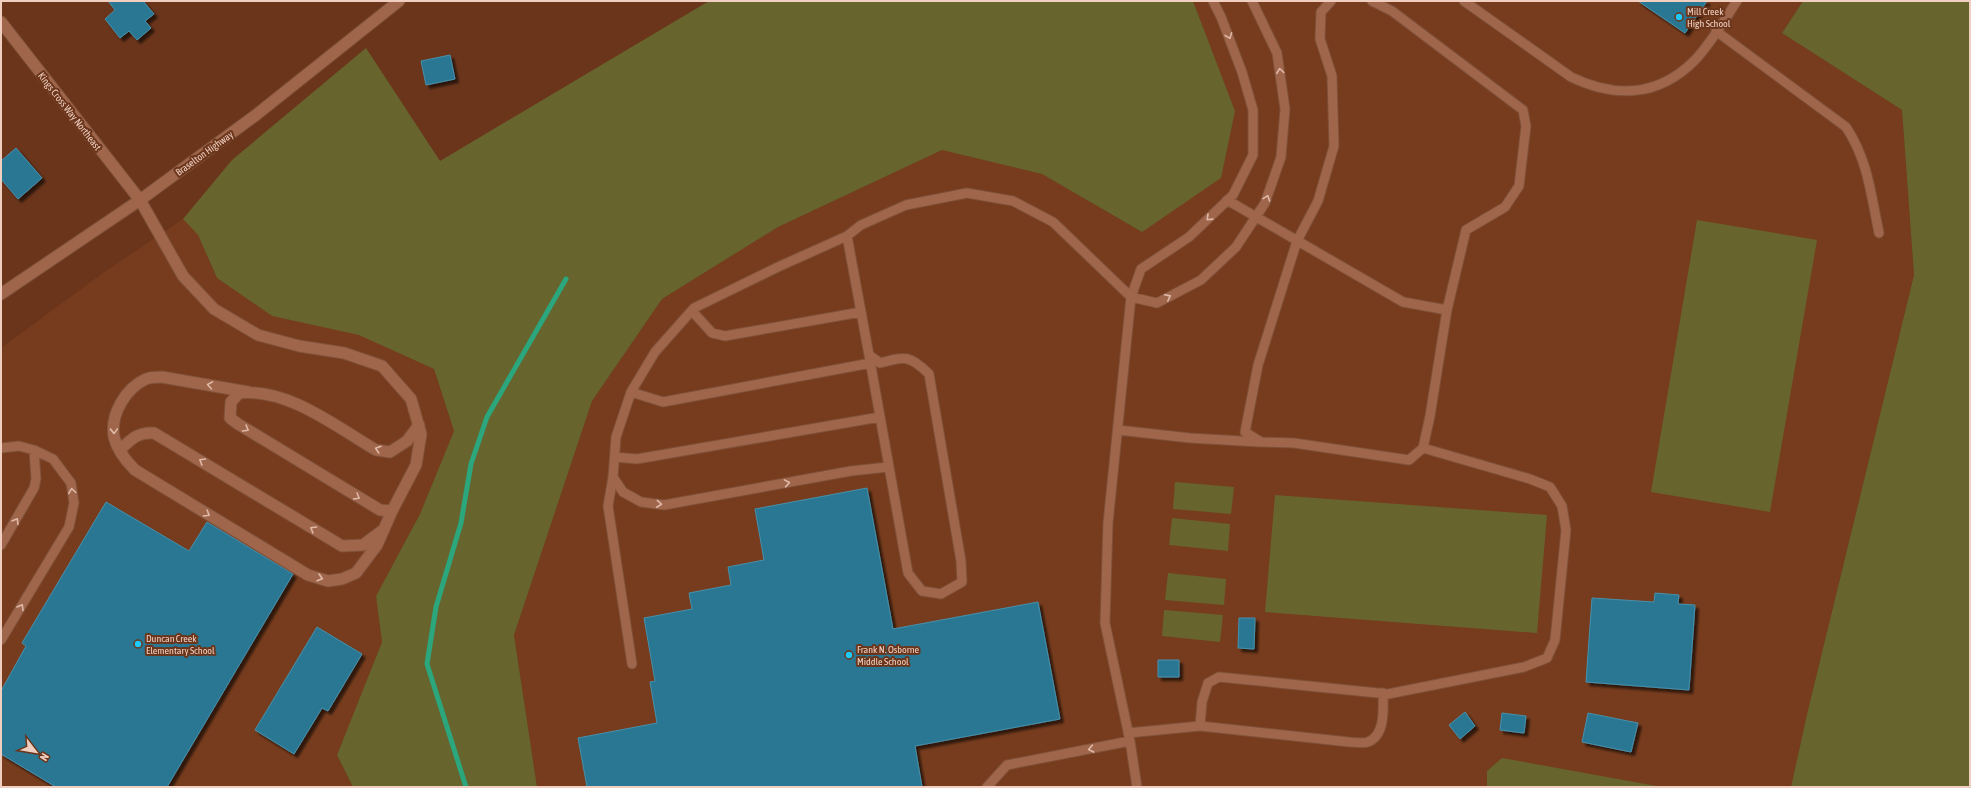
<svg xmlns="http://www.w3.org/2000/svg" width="1971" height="788" font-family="'Asap Condensed',sans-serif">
  <defs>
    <filter id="shadow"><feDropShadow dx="3.5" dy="3.5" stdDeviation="1" flood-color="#0009"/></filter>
  </defs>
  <rect width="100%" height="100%" fill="#6b351b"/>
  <path fill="#773c1d" d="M 1193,1 L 1803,1 L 1782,33 L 1902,110 L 1914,275 L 1808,710 L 1791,787 L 537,787 L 514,635 L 592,401 L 662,299 L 778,227 L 942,150 L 1042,174 L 1142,232 L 1235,111 Z
    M 183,219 L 198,235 L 217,278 L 272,316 L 359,334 L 434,369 L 454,431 L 420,514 L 376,596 L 382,642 L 337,755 L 353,787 L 1,787 L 1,348 L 103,273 Z"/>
  <path fill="#67642d" d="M 709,1 L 1193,1 L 1235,111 L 1221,178 L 1142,232 L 1042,174 L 942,150 L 778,227 L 662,299 L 592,401 L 514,635 L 537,787 L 353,787 L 337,755 L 382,642 L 376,596 L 420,514 L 454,431 L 434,369 L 359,335 L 272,316 L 217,278 L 198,235 L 183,219 L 232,160 L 366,48 L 440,161 Z
    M 1803,1 L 1970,1 L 1970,787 L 1791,787 L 1808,710 L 1914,275 L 1902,110 L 1782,33 Z
    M 1697,220 L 1817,240 L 1770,512 L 1651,492 Z
    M 1175,482 L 1234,487 L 1231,514 L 1173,509 Z
    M 1275,495 L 1547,515 L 1537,633 L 1265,612 Z
    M 1172,518 L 1230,524 L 1228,551 L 1169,545 Z
    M 1168,573 L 1226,579 L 1224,605 L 1165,600 Z
    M 1164,610 L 1223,615 L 1220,642 L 1162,636 Z
    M 1502,758 L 1662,787 L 1487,787 L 1487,771 Z"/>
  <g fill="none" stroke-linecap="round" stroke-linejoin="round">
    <path stroke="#2ba67d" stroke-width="5" d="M 466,787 L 427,664 L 436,607 L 461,523 L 471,464 L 487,417 L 566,279"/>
  </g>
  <path fill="#2a7793" stroke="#4690ac" filter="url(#shadow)" d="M 108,1 L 143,1 L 154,14 L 145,21 L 151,28 L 137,40 L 129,31 L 120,38 L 105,19 L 115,10 Z
    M 1638,1 L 1707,1 L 1685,33 Z
    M 450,55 L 455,79 L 426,85 L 421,61 Z
    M 16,148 L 42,178 L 18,199 L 1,179 L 1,161 Z
    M 867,488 L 893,629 L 1038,602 L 1060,719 L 915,746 L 922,787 L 587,787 L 578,738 L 657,723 L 650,682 L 655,681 L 644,618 L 692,609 L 689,593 L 731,585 L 728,567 L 764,560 L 755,509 Z
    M 106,502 L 189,551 L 207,522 L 293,574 L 167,787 L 56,787 L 1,754 L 1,691 L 26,646 L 22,643 Z
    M 1655,593 L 1679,595 L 1678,604 L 1695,605 L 1689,690 L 1586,682 L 1592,598 L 1654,602 Z
    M 1239,618 L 1255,618 L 1254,649 L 1238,648 Z
    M 317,627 L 362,654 L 328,711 L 322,708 L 294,754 L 255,730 Z
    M 1158,660 L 1179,660 L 1179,677 L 1158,677 Z
    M 1465,712 L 1475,726 L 1460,739 L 1449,725 Z
    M 1502,713 L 1526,716 L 1524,733 L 1500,730 Z
    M 1588,713 L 1638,723 L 1631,752 L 1582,742 Z"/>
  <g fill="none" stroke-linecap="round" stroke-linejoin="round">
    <g stroke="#7e513a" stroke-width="11">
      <path id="service" d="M 1331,1 L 1321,12 L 1320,39 L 1332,76 L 1334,146 L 1318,201 L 1297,241 L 1258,365 L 1245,432 L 1261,442 L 1294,443 L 1409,460 L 1423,448 L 1430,416 L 1447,310
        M 1464,1 L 1571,77 C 1615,98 1658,97 1694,61 C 1710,45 1725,19 1737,1
        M 1716,31 L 1846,127 C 1868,160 1871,195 1879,233
        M 1227,200 L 1403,302 L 1447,310 L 1466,230 L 1505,207 L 1519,186 L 1526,126 L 1523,110 L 1392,11 L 1372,1
        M 847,236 L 778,267 L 694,308 L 655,352 L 631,392 L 616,437 L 613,477 L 623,492 L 641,502 L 664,505 L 851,471 L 888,467
        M 692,311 L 712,333 L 725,336 L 861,312
        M 869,355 L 908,573 L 922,591 L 941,594 L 962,582 L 961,561 L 929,374 C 910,355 905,356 880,363 L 869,355 L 847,236 L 861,225 L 906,205 L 967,193 L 1013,201 L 1053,222 L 1131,297 L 1157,303 L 1201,280 L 1236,247 L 1265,203 L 1281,157 L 1285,109 L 1277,53 L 1252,1
        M 631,392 L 663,402 L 871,363
        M 1118,430 L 1190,438 L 1259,442
        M 1,448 L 19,446 L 34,450 L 53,459 L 71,483 L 74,503 L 69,527 L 1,640
        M 615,457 L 637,459 L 880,417
        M 613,477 L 608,506 L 632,664
        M 1,545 L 34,488 L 36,479 L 34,450
        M 1200,726 L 1349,742 C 1354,742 1363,744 1368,742 C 1386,735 1383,708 1383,693
        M 1128,733 L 1200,726 L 1202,702 L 1208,683 L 1219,677 L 1388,694 L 1524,667 L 1547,658 L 1555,640 L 1566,530 L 1562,506 L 1550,487 L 1530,479 L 1423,448
        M 987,787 L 1007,765 L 1130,741
        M 1137,787 L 1130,741 L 1105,623 L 1108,523 L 1131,297 L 1141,269 L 1189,237 L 1233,195 L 1253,155 L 1253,110 L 1242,72 L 1221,17 L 1213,1"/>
    </g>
    <g stroke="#7e513a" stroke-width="13">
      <path id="minor" d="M 1,22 L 140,200 L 183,276 L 214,309 L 258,335 L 299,346 L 344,353 L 382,366 L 411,399 L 421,434 L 416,465 L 392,511 L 377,545 L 356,573 L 342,579 L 328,581 L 308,575 L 135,470 C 126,461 117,450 114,437 C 110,414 126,388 146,379 C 151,377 157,377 162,377 L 248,392
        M 120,450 C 131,439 138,432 154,433 L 342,546 L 363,545 L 383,530
        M 392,511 L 380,510 L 238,424 L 230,418 L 231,402 L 239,393 C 288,388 335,426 376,450 L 390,452 L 407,441 L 419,425"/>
    </g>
    <g stroke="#7e513a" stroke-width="13">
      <path id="secondary" d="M 1,294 L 140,200 L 256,115 L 399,1"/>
    </g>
    <use href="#service" stroke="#a0664b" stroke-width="9"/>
    <use href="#minor" stroke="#a0664b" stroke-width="11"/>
    <use href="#secondary" stroke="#a0664b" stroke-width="11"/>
  </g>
  <defs><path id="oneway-chevron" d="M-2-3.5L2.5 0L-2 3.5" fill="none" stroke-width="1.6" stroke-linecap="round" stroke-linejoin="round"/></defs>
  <g stroke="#e0baa9">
    <use href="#oneway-chevron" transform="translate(1229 36) rotate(69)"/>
    <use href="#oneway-chevron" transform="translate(1280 71) rotate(-98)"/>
    <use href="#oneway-chevron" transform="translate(1267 198) rotate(-70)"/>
    <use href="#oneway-chevron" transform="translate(1209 218) rotate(136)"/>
    <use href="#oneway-chevron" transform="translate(1168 297) rotate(-27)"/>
    <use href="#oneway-chevron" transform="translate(210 385) rotate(-170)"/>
    <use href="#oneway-chevron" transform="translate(246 429) rotate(31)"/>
    <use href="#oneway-chevron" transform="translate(114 431) rotate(88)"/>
    <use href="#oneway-chevron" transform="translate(378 449) rotate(-162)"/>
    <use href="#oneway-chevron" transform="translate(202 461) rotate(-149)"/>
    <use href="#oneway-chevron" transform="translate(787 483) rotate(-10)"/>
    <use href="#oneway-chevron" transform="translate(72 491) rotate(-98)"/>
    <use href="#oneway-chevron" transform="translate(357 497) rotate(31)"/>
    <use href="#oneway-chevron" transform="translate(659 504) rotate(6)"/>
    <use href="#oneway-chevron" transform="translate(207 514) rotate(31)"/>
    <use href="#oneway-chevron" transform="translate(16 521) rotate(-59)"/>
    <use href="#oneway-chevron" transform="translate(313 529) rotate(-149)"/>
    <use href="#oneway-chevron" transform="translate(320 578) rotate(16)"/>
    <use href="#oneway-chevron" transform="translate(21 607) rotate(-59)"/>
    <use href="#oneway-chevron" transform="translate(1091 749) rotate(169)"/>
  </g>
  <g fill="#1ec9fd" stroke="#6b351b" stroke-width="1.5">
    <circle cx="1679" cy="17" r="4"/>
    <circle cx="138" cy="644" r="4"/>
    <circle cx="849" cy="655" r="4"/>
  </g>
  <g text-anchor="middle" stroke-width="4" stroke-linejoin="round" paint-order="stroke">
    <g font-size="10" fill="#f0cfc0" stroke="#6b351b" text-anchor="start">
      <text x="1687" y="15">Mill Creek<tspan x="1687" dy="12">High School</tspan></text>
      <text x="146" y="642">Duncan Creek<tspan x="146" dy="12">Elementary School</tspan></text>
      <text x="857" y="653">Frank N. Osborne<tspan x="857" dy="12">Middle School</tspan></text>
    </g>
    <g font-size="10" fill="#f0cfc0" stroke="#6b351b">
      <text transform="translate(70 111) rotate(52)" y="4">Kings Cross Way Northeast</text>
      <text transform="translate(204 153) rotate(-36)" y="4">Braselton Highway</text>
    </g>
  </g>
  <rect width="1971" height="788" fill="none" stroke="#f0cfc0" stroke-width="4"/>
  <g transform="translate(36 752) rotate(121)" stroke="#6b351b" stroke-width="3" paint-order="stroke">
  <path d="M0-3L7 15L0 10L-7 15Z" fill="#f0cfc0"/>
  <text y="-6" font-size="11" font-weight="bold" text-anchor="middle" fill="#f0cfc0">N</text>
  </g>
</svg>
